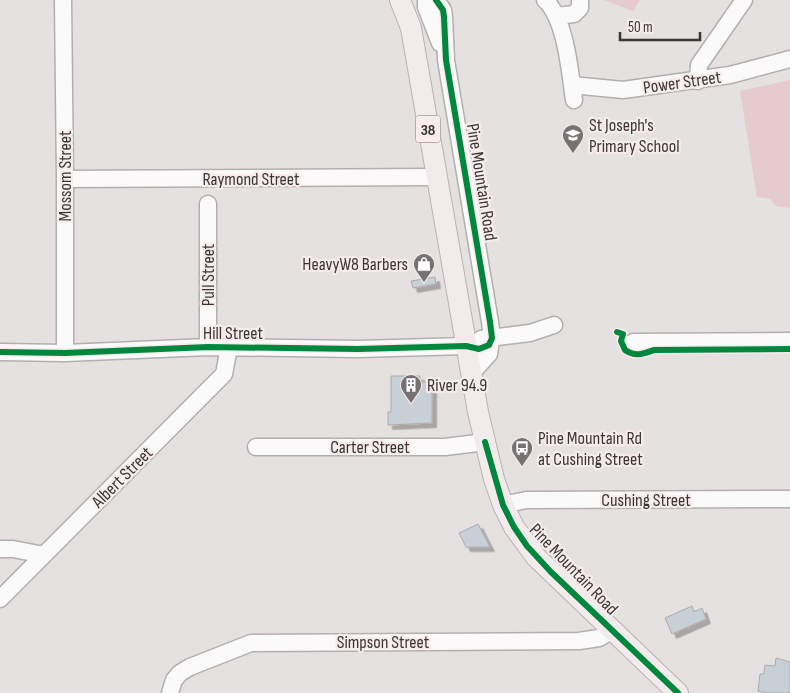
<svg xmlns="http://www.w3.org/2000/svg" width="790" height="693" font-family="'Sofia Sans Condensed',sans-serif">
  <defs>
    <filter id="shadow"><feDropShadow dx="4.5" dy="4.5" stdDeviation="0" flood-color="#0004"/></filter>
  </defs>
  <rect width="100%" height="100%" fill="#e6e1e1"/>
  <path fill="#e5cace" d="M 604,0 L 640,0 L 633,11 Z
    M 790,80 L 790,208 L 776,206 L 770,199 L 757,197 L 740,91 Z"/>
  <path fill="#c7d0d6" stroke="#acabac" filter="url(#shadow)" d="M 435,277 L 436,284 L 413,288 L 411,281 Z
    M 391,376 L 420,376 L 420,382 L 432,382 L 432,423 L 388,425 L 388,412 L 391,412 Z
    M 478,524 L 490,547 L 466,547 L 459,533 Z
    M 692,606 L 694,612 L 702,608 L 706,619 L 672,634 L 665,618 Z
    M 776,658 L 790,662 L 790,693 L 766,693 L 758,691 L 760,674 L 764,674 L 765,665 L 775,666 Z"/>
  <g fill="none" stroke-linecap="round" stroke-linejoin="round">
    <g stroke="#b3afaf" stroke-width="19">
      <path id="minor" d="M 63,0 L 65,179 L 65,353
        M 426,0 L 426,7 L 440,43
        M 545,0 C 566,19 570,73 574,100
        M 556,16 L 574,14 L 580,8 L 580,0
        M 698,81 L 699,65 L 744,0
        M 572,85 L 623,90 L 730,75 L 790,59
        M 65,179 L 436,177
        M 208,204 L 208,347
        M 481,339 L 530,333 L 554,325
        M 633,342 L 790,341
        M 0,352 L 65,353 L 208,347 L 358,349 L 466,346 L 479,349 L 489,345 L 492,338 L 490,322 L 446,60 L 444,17 L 443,10 L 436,0
        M 471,374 L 489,354 L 491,340
        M 256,447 L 445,447 L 485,442
        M 503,505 L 526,500 L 790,499
        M 0,549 L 13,549 L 44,555
        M 0,599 L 224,374 L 229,347
        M 170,693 L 174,680 L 180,673 L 190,667 L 251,643 L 579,641 L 599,638 L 613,630"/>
    </g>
    <g stroke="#bdb0b2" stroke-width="22">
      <path id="major" d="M 400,0 L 411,28 L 478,412 L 494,479 L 503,505 L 514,527 L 536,557 L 678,693"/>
    </g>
    <use href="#minor" stroke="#fbfafa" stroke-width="16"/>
    <use href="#major" stroke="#f2ebec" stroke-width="20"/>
    <g stroke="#f7ebec" stroke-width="9">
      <path id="cycleway" d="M 617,332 L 623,334 L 621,341 L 625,350 C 635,357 643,354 654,350 L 790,349
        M 0,352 L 65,353 L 208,347 L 358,349 L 466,346 L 479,349 L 489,345 L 492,338 L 490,322 L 446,60 L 444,17 L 443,10 L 436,0
        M 485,442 L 503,505 L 514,527 L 527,546 L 551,572 L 678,693"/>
    </g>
    <use href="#cycleway" stroke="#00873e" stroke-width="6"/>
  </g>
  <defs>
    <g id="school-pin" transform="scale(1.125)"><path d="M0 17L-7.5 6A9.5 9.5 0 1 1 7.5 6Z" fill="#767272" stroke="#f7ebec"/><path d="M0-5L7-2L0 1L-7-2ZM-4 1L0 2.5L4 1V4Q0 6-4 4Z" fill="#fff"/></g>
    <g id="shop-pin" transform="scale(1.125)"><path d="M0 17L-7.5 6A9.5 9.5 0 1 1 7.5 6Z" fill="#767272" stroke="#f7ebec"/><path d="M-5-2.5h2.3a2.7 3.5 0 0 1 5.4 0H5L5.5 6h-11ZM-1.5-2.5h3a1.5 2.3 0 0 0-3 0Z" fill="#fff"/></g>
    <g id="building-pin" transform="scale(1.125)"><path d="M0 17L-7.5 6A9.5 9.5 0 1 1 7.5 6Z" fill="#767272" stroke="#f7ebec"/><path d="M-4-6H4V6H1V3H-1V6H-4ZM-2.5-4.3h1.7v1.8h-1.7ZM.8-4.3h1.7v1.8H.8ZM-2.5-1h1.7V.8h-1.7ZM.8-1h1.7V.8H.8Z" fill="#fff"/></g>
    <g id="bus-pin" transform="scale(1.125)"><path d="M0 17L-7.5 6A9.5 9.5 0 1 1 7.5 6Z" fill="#767272" stroke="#f7ebec"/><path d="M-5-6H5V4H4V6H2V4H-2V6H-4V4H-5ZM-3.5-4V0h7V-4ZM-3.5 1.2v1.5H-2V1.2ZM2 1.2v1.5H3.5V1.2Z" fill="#fff"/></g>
  </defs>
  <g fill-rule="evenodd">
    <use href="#school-pin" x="573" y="135"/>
    <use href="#shop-pin" x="424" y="264"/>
    <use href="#building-pin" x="411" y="385"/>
    <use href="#bus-pin" x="522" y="448"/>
  </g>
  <g text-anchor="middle" stroke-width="4.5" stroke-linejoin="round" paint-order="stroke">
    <rect fill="#f7ebec" stroke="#736c6d" stroke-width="1" x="415.5" y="115.5" width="25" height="27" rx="4"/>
    <g font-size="16" font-weight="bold" fill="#3a3636">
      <text x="428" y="135">38</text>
    </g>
    <g font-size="18" fill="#3a3636" stroke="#f7ebec">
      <text transform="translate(682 82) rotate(-8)" y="6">Power Street</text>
      <text transform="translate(65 176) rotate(-90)" y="6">Mossom Street</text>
      <text x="251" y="185">Raymond Street</text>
      <text transform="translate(482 182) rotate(81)" y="6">Pine Mountain Road</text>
      <text transform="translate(208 275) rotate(-90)" y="6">Pull Street</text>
      <text x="233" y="339">Hill Street</text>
      <text x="370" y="453">Carter Street</text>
      <text transform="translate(122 477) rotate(-45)" y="6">Albert Street</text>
      <text x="646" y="506">Cushing Street</text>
      <text transform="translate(574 569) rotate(46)" y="6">Pine Mountain Road</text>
      <text x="383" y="648">Simpson Street</text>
    </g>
    <g font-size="18" fill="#3a3636" stroke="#f7ebec" text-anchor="start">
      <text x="589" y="131">St Joseph's<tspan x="589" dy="21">Primary School</tspan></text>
      <text x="408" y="270" text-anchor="end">HeavyW8 Barbers</text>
      <text x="427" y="391">River 94.9</text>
      <text x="538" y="444">Pine Mountain Rd<tspan x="538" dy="21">at Cushing Street</tspan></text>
    </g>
  </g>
  <path d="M620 32v8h80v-8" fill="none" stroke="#3a3636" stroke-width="2.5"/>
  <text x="628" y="32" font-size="15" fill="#3a3636" stroke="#f7ebec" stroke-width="4" paint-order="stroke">50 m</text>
</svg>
